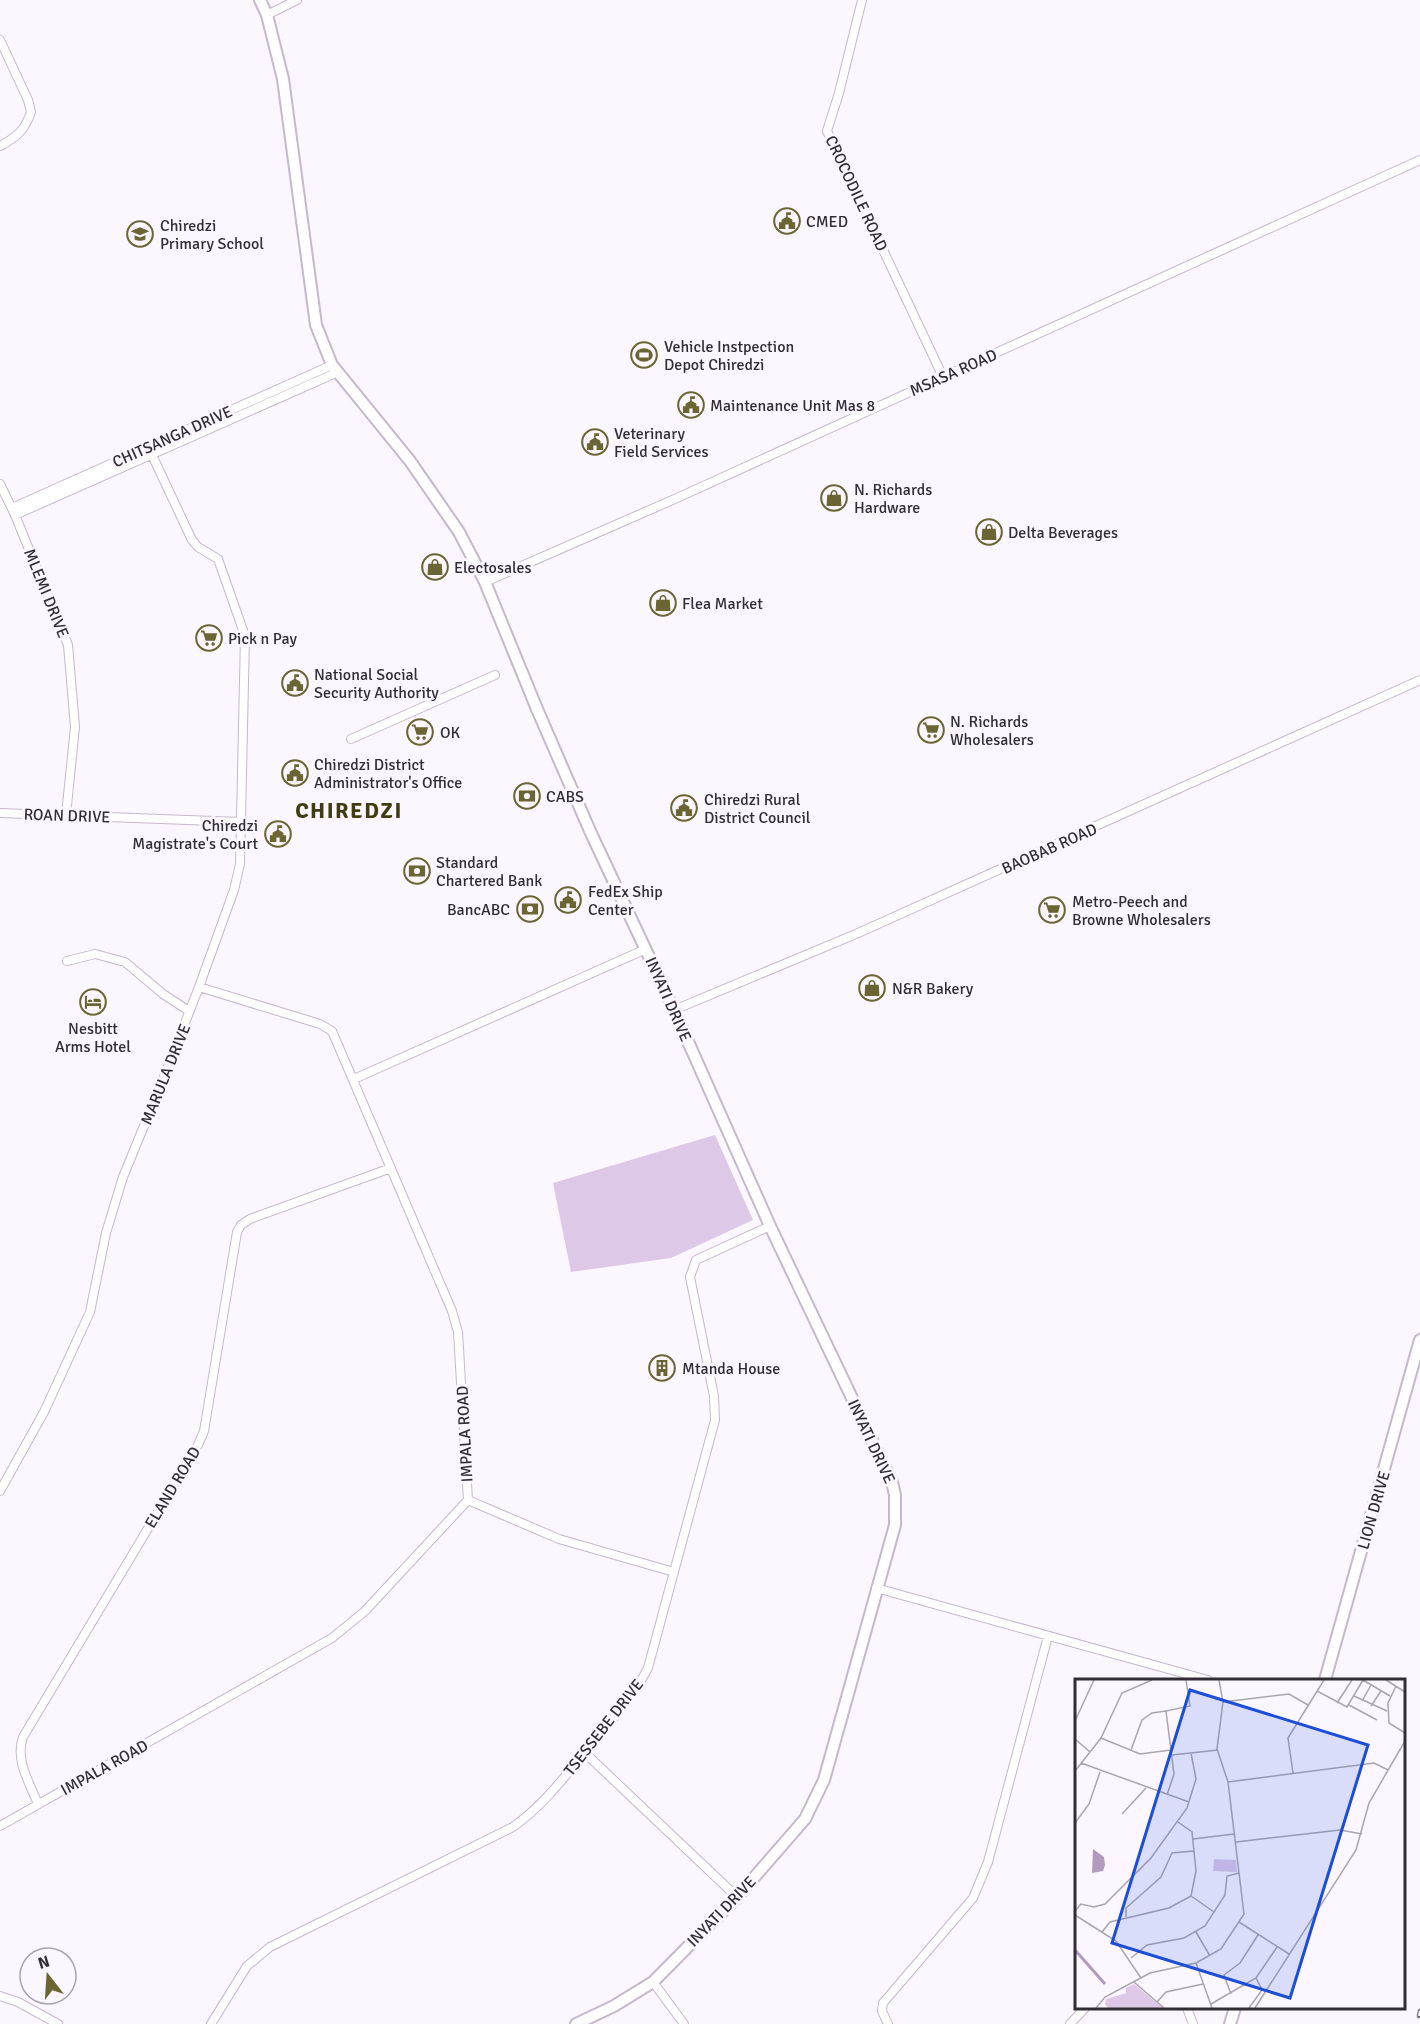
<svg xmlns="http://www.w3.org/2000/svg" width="1420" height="2024" font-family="Signika,sans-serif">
  <rect width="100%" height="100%" fill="#fcf6ff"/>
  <path fill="#ddc8e8" d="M 715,1135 L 753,1220 L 671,1258 L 571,1272 L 553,1183 Z"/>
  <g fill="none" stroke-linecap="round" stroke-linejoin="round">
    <g stroke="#c6b8cd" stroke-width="10">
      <path id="street" d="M 862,0 L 839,93 L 827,131 L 943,377
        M 267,15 L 297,0
        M 0,40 L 28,100 L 31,112 C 25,130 17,137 0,146
        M 0,484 L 15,515 L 68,645 L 75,727 L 66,815
        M 12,508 L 332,365
        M 15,515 L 338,372
        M 485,582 L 677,498 L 1420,160
        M 351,739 L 495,675
        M 0,813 L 241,822
        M 67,961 L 95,954 L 125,962 L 163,994 L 189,1011
        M 674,1010 L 856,934 L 1420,680
        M 354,1079 L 646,949
        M 0,1491 L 44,1412 L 90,1312 L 106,1233 L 123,1177 L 162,1082 L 199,987 L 234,890 L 240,864 L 245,636 L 218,559 L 198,547 L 192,540 L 152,455
        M 468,1500 L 559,1539 L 674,1572
        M 876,1588 L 1208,1680
        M 585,1753 L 737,1897
        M 38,1804 C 29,1782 15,1760 23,1737 L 198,1445 L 204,1431 L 237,1232 L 241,1225 L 250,1219 L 391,1168
        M 0,1826 L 332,1638 L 365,1611 L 468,1500 L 458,1332 L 452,1311 L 332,1031 L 320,1024 L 199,987
        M 653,1982 L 684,2024
        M 0,1996 L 18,2002 L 58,2024
        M 1187,2008 L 1193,2024
        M 211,2024 L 247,1966 L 270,1947 L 513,1827 C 544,1805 566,1775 590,1746 C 611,1721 633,1697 648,1668 L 715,1420 L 714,1396 L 690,1277 L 696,1260 L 770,1226
        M 888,2024 L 882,2011 L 883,2003 L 973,1898 L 988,1862 L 1048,1636
        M 1070,2024 L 1085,2008"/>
    </g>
    <g stroke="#c6b8cd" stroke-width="14">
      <path id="secondary" d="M 260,0 L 267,15 L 283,79 L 314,310 L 316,325 L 332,365 L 410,461 L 459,532 L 485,582 L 537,709 L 590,831 L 674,1010 L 770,1226 L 892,1482 L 895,1495 L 895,1525 L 824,1780 L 805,1819 L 737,1897 L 653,1982 L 614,2006 L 576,2024
        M 1325,1680 L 1420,1340
        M 1230,2024 L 1235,2008"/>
    </g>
    <use href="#street" stroke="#fff" stroke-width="8"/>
    <use href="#secondary" stroke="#fff" stroke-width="10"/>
    <g stroke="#77727a" stroke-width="4.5">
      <path id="rail" d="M 1419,2016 L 1420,2011"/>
    </g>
    <use href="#rail" stroke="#fcf6ff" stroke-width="2" stroke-dasharray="7" stroke-linecap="butt"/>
  </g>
  <defs>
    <g id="civic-ring" transform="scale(1.35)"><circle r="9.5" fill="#fcf6ff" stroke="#6a6532" stroke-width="1.5"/><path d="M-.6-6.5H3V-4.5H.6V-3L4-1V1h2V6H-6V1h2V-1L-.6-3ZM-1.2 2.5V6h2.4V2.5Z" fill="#6a6532"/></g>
    <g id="school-ring" transform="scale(1.35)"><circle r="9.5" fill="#fcf6ff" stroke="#6a6532" stroke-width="1.5"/><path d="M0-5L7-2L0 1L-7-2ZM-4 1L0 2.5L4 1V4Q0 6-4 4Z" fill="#6a6532"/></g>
    <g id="stadium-ring" transform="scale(1.35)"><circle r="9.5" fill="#fcf6ff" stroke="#6a6532" stroke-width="1.5"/><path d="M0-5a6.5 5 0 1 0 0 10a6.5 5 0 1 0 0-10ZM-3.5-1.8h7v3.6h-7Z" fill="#6a6532"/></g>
    <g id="shop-ring" transform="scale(1.35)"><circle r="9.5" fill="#fcf6ff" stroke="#6a6532" stroke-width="1.5"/><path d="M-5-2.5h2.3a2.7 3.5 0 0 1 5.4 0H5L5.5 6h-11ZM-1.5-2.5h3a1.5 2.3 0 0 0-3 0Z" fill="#6a6532"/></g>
    <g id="supermarket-ring" transform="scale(1.35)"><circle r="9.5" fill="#fcf6ff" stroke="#6a6532" stroke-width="1.5"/><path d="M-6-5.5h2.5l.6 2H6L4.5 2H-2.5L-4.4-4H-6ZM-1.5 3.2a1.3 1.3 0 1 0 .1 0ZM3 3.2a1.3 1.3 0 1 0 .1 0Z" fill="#6a6532"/></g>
    <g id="bank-ring" transform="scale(1.35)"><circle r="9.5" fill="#fcf6ff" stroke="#6a6532" stroke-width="1.5"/><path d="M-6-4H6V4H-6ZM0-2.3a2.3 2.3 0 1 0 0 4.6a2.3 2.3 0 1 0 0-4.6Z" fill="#6a6532"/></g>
    <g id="hotel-ring" transform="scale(1.35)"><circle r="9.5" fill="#fcf6ff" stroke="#6a6532" stroke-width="1.5"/><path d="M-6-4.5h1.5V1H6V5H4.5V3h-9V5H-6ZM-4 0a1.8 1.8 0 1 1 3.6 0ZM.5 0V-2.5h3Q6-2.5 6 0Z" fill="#6a6532"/></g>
    <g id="building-ring" transform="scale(1.35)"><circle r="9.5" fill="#fcf6ff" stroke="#6a6532" stroke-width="1.5"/><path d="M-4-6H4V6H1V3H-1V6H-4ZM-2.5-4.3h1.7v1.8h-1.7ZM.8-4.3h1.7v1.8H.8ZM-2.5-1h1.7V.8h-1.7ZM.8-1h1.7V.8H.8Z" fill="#6a6532"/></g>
  </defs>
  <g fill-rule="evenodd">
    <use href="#civic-ring" x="787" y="221"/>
    <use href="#school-ring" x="140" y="234"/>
    <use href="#stadium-ring" x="644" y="355"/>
    <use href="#civic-ring" x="691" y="405"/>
    <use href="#civic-ring" x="595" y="442"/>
    <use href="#shop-ring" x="834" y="498"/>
    <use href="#shop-ring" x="989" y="532"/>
    <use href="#shop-ring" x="435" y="567"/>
    <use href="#shop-ring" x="663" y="603"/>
    <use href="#supermarket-ring" x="209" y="638"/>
    <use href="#civic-ring" x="295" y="683"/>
    <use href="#supermarket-ring" x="931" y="730"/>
    <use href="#supermarket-ring" x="420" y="732"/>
    <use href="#civic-ring" x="295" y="773"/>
    <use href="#bank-ring" x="527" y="796"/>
    <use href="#civic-ring" x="684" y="808"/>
    <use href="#civic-ring" x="278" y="834"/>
    <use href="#bank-ring" x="417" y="871"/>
    <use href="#civic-ring" x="568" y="900"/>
    <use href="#bank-ring" x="530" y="909"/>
    <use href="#supermarket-ring" x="1052" y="910"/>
    <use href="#shop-ring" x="872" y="988"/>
    <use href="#hotel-ring" x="93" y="1002"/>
    <use href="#building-ring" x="662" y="1368"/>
  </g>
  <g text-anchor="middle" stroke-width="6" stroke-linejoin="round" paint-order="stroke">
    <g font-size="16" fill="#322d35" stroke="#fcf6ff">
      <text transform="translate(857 193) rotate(65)" y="6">CROCODILE ROAD</text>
      <text transform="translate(953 372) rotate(-24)" y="6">MSASA ROAD</text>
      <text transform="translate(172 436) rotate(-24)" y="6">CHITSANGA DRIVE</text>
      <text transform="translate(47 593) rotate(68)" y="6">MLEMI DRIVE</text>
      <text transform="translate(67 815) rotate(2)" y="6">ROAN DRIVE</text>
      <text transform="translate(1049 848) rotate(-24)" y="6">BAOBAB ROAD</text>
      <text transform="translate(669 999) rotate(66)" y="6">INYATI DRIVE</text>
      <text transform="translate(165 1074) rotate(-68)" y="6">MARULA DRIVE</text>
      <text transform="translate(464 1434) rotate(-93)" y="6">IMPALA ROAD</text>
      <text transform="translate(872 1441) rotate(65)" y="6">INYATI DRIVE</text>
      <text transform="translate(172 1487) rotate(-59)" y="6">ELAND ROAD</text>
      <text transform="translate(1373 1510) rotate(-74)" y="6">LION DRIVE</text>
      <text transform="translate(603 1727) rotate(-52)" y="6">TSESSEBE DRIVE</text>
      <text transform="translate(104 1767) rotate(-29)" y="6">IMPALA ROAD</text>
      <text transform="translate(721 1911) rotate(-46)" y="6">INYATI DRIVE</text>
    </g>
    <g font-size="16" fill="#322d35" stroke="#fcf6ff" text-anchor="start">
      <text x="806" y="227">CMED</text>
      <text x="160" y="231">Chiredzi<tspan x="160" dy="18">Primary School</tspan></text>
      <text x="664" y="352">Vehicle Instpection<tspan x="664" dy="18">Depot Chiredzi</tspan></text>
      <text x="710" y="411">Maintenance Unit Mas 8</text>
      <text x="614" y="439">Veterinary<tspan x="614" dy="18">Field Services</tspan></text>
      <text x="854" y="495">N. Richards<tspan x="854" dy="18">Hardware</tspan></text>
      <text x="1008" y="538">Delta Beverages</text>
      <text x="454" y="573">Electosales</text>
      <text x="682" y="609">Flea Market</text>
      <text x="228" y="644">Pick n Pay</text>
      <text x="314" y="680">National Social<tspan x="314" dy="18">Security Authority</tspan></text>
      <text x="950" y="727">N. Richards<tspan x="950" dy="18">Wholesalers</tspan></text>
      <text x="440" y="738">OK</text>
      <text x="314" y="770">Chiredzi District<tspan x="314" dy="18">Administrator's Office</tspan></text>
      <text x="546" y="802">CABS</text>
      <text x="704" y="805">Chiredzi Rural<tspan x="704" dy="18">District Council</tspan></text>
      <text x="258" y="831" text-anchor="end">Chiredzi<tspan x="258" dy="18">Magistrate's Court</tspan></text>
      <text x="436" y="868">Standard<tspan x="436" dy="18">Chartered Bank</tspan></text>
      <text x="588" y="897">FedEx Ship<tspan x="588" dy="18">Center</tspan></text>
      <text x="1072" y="907">Metro-Peech and<tspan x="1072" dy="18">Browne Wholesalers</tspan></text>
      <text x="510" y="915" text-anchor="end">BancABC</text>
      <text x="892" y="994">N&amp;R Bakery</text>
      <text x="93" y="1034" text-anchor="middle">Nesbitt<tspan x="93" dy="18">Arms Hotel</tspan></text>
      <text x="682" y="1374">Mtanda House</text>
    </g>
    <g font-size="22" font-weight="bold" letter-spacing="1.5" fill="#413d13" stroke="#fcf6ff">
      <text x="349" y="818">CHIREDZI</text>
    </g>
  </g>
  <g transform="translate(1075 1679)">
    <rect width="330" height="330" fill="#fcf6ff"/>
    <path d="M 139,180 L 161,181 L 162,193 L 138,192 ZM 59,305 L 88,329 L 33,329 L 30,325 L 31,320 L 51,314 L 51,309 Z" fill="#ddc8e8"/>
    <path d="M 18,170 L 29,178 L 30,186 L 28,192 L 17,194 Z" fill="#b29abf"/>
    <path fill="none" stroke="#b29abf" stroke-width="3" d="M 0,271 L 30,305"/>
    <path fill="none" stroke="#aba6ae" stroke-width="1.5" d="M 288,1 L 315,17M 311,1 L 330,13M 321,7 L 313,24 L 314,44 L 330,54M 242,12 L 272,28 L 288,1M 279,17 L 312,32M 287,22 L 296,6M 148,23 L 214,15 L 233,26M 262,24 L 277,1M 274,26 L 302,41M 296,27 L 306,12M 0,42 L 19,1M 26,59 L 65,75 L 96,71M 0,60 L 15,73M 56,71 L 67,41 L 77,34 L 91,32M 97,76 L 143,71M 6,84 L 114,123M 0,92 L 26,59 L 47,14 L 77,1M 218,94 L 213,59 L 249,1M 153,103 L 299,84 L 313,91M 92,116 L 99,95 L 91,32 L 115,27 L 111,1M 47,135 L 71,109M 0,144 L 14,125 L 25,93M 118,160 L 159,155M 161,163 L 265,151 L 287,155M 116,217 L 139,233M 0,232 L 6,225 L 19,228 L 30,225 L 76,179 L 112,129 L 121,100 L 116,74M 0,236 L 41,262 L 66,299M 51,238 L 51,229 L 86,198 L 97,174 L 119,172M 164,243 L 214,275M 27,253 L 35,243 L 94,229 L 116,217 L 121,192 L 117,153 L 103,143M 121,253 L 135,277M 56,279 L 72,266 L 109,259 L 130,247 L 150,216 L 152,197 L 164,194M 121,284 L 137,329M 59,303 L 89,329M 156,315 L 149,296 L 165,284 L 183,256M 82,323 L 91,313 L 128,305M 136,325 L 181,299 L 202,268M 21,329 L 30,318 L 75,294 L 121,284 L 146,270 L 169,235 L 153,103 L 142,70 L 148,23 L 144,1M 174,329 L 187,311 L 181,299M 180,329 L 281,171 L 294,124 L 330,62"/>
    <path fill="#1d4ed8" fill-opacity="0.15" stroke="#1d4ed8" stroke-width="3" d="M 115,11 L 293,66 L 215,319 L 37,264 Z"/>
    <rect width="330" height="330" fill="none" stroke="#322d35" stroke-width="3"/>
  </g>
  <g transform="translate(48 1976) rotate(343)"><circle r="28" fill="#fcf6ff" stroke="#aba6ae" stroke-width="1.5"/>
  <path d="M0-4.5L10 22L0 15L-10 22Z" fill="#6a6532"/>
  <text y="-9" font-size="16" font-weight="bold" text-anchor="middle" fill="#322d35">N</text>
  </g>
</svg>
